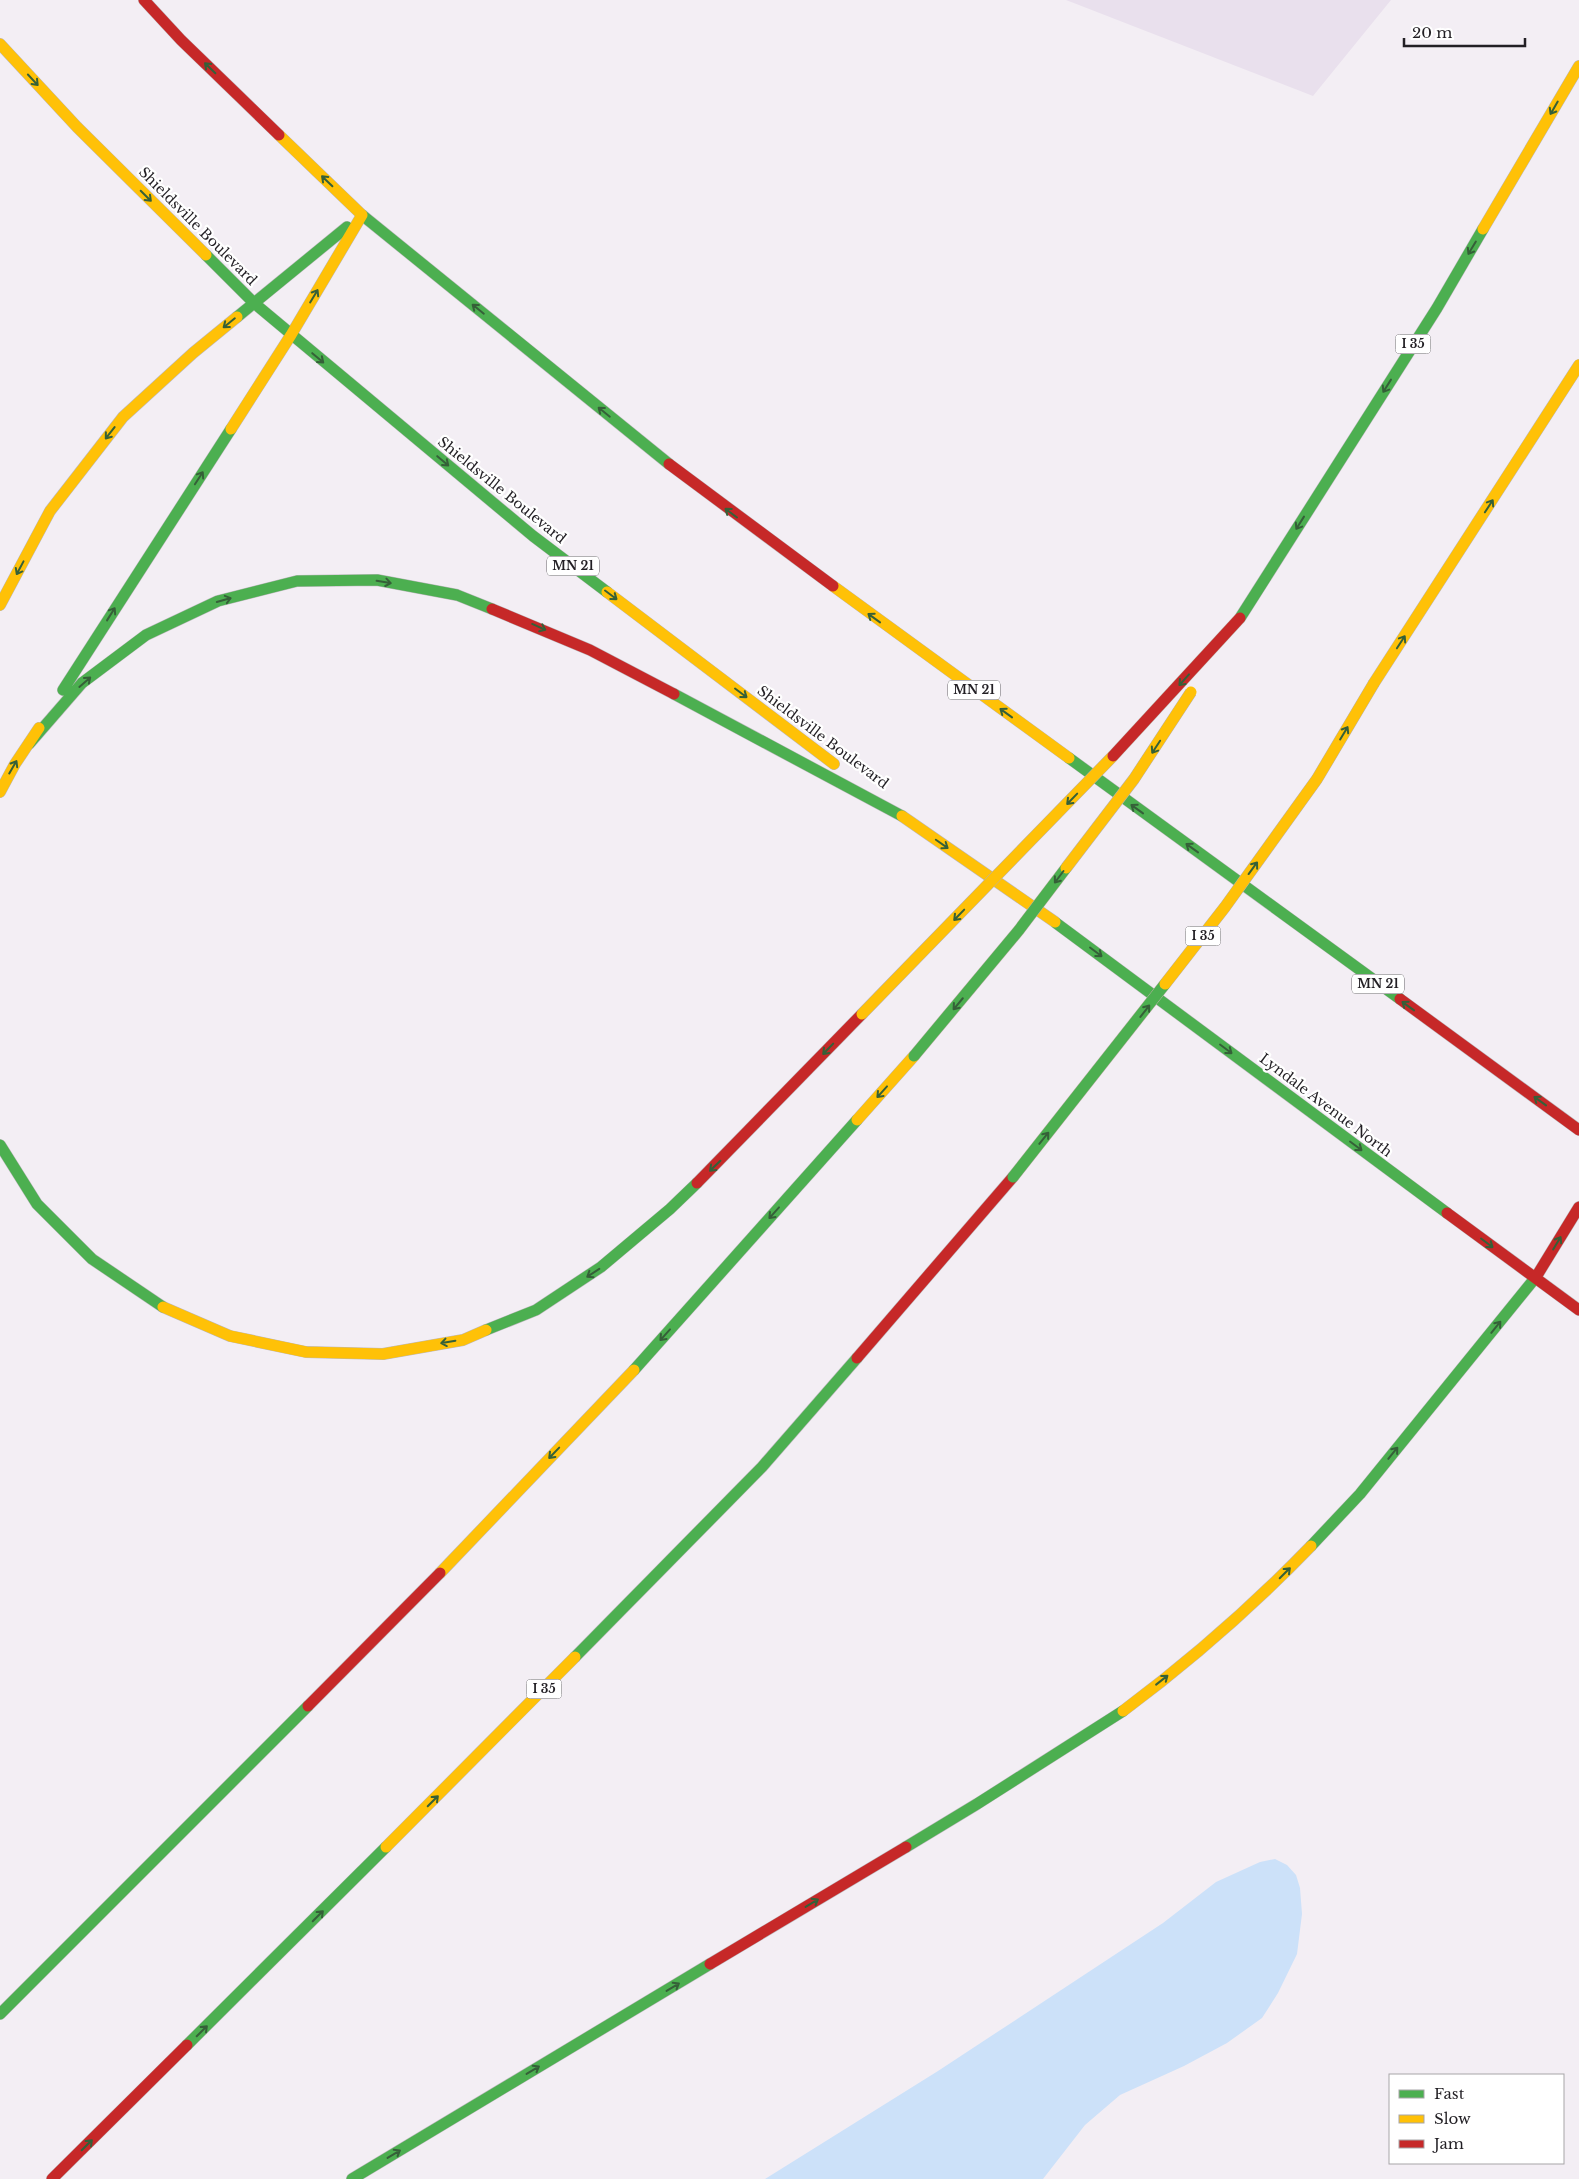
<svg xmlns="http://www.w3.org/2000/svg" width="1579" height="2179" font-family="'Libre Baskerville',serif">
  <rect width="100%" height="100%" fill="#f3eef4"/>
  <path fill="#e9e0ed" d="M 1066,0 L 1391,0 L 1313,96 Z"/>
  <path fill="#cce1f9" d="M 1275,1859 L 1287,1865 L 1296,1875 L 1300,1888 L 1302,1914 L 1297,1954 L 1278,1993 L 1262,2018 L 1227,2043 L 1184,2066 L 1120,2095 L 1085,2125 L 1043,2179 L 765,2179 L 938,2071 L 1163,1923 L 1216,1882 L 1260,1862 Z"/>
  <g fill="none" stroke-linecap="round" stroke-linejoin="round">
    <g stroke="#bbb8bc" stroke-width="12">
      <path id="fast" d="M 362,215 L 669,464
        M 206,255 L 254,303
        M 254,303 L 533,536 L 607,592
        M 237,317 L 347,227
        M 1240,618 L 1437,308 L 1483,229
        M 63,690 L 231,429
        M 674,694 L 902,816
        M 29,744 L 82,683 L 146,635 L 218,601 L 297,581 L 377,580 L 457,595 L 492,609
        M 1069,758 L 1400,999
        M 1056,923 L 1447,1213
        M 0,1145 L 37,1204 L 92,1259 L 163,1307
        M 486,1330 L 536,1310 L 601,1267 L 670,1209 L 697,1183
        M 634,1370 L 857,1120
        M 1311,1546 L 1360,1494 L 1536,1277
        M 575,1657 L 762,1467 L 857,1358
        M 906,1847 L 977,1804 L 1123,1711
        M 0,2014 L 308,1706
        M 187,2045 L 386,1847
        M 352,2179 L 710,1964"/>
    </g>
    <g stroke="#bbb8bc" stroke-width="12">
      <path id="slow" d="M 0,44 L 77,127 L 206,255
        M 279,135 L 362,215
        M 1483,229 L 1579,66
        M 231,429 L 291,335 L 362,215
        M 833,586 L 1069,758
        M 607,592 L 834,764
        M 0,605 L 50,511 L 123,417 L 193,353 L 237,317
        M 1374,683 L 1579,365
        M 0,792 L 15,764 L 39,728
        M 902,816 L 1055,922
        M 857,1120 L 914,1056
        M 163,1307 L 230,1336 L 306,1352 L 383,1354 L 463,1340 L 486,1330
        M 440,1573 L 634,1370
        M 1123,1711 C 1190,1661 1253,1606 1311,1546
        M 386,1847 L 575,1657"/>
    </g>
    <g stroke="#bbb8bc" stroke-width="12">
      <path id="jam" d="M 144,0 L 181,40 L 279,135
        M 669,464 L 833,586
        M 492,609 L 590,650 L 674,694
        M 1400,999 L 1579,1130
        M 697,1183 L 862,1014
        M 1447,1213 L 1579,1310
        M 1536,1277 L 1579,1207
        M 857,1358 L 1013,1177
        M 308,1706 L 440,1573
        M 710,1964 L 906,1847
        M 52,2179 L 187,2045"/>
    </g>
    <use href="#fast" stroke="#4caf50" stroke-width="11"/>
    <use href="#slow" stroke="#ffc107" stroke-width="11"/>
    <use href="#jam" stroke="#c62828" stroke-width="11"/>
    <g stroke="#bab1a6" stroke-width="12" stroke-linecap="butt">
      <path id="fast-bridge" d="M 914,1056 L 1019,930 L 1066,868
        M 1013,1177 L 1165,984"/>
    </g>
    <g stroke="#bab1a6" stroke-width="12" stroke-linecap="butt">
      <path id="slow-bridge" d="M 1066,868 L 1134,779 L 1191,692
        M 1165,984 L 1225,907 L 1317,779 L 1374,683
        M 862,1014 L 1113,756"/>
    </g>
    <g stroke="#bab1a6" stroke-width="12" stroke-linecap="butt">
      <path id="jam-bridge" d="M 1113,756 L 1240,618"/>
    </g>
    <use href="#fast-bridge" stroke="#4caf50" stroke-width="11"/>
    <use href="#slow-bridge" stroke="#ffc107" stroke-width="11"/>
    <use href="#jam-bridge" stroke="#c62828" stroke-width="11"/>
  </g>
  <defs><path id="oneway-shaft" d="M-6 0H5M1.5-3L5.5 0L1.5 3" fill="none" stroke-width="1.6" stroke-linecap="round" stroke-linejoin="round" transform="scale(1.25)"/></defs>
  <g stroke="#356038">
    <use href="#oneway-shaft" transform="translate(210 68) rotate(-136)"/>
    <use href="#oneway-shaft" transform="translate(33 80) rotate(47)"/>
    <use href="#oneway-shaft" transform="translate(1554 108) rotate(120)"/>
    <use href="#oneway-shaft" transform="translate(327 181) rotate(-136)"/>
    <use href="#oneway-shaft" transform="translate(146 196) rotate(45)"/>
    <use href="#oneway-shaft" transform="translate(1472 248) rotate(121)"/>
    <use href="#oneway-shaft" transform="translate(314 296) rotate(-59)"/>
    <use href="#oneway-shaft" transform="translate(478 309) rotate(-141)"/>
    <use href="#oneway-shaft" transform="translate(229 323) rotate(141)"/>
    <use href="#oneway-shaft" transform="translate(318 358) rotate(40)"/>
    <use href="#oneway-shaft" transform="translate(1387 386) rotate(122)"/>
    <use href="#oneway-shaft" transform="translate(604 412) rotate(-141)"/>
    <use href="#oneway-shaft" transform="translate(110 433) rotate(128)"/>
    <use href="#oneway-shaft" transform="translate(443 461) rotate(40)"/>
    <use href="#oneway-shaft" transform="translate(199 478) rotate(-57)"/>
    <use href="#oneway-shaft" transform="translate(1489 506) rotate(-57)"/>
    <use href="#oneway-shaft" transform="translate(731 513) rotate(-143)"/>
    <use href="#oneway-shaft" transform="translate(1300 523) rotate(122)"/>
    <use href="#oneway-shaft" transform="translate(20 568) rotate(118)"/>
    <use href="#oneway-shaft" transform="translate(384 582) rotate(9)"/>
    <use href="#oneway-shaft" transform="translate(611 595) rotate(37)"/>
    <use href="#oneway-shaft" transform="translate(224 600) rotate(-16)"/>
    <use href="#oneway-shaft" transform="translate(111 614) rotate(-58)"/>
    <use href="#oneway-shaft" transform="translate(874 618) rotate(-144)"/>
    <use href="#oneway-shaft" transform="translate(539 627) rotate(24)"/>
    <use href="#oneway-shaft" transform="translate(1401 642) rotate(-57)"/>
    <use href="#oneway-shaft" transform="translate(1184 680) rotate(132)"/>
    <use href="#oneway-shaft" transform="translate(85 682) rotate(-41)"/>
    <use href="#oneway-shaft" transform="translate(741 693) rotate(37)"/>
    <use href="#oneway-shaft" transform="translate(1006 713) rotate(-144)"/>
    <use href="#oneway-shaft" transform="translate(1344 733) rotate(-59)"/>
    <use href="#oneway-shaft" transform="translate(1156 747) rotate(123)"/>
    <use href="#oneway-shaft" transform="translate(13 767) rotate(-60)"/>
    <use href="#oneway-shaft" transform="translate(1072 799) rotate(134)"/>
    <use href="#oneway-shaft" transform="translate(1137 809) rotate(-144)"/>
    <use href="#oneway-shaft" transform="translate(942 844) rotate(35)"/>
    <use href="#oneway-shaft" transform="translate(1192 848) rotate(-144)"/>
    <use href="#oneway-shaft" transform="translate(1253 868) rotate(-54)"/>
    <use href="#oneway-shaft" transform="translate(1059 877) rotate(127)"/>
    <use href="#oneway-shaft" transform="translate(959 915) rotate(134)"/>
    <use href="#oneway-shaft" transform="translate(1096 952) rotate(37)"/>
    <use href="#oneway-shaft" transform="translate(958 1004) rotate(130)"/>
    <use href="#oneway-shaft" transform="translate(1408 1006) rotate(-144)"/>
    <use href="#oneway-shaft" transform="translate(1145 1011) rotate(-52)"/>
    <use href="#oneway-shaft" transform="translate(828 1049) rotate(134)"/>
    <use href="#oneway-shaft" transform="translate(1226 1049) rotate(37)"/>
    <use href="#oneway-shaft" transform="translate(882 1092) rotate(132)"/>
    <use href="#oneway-shaft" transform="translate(1540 1101) rotate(-144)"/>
    <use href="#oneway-shaft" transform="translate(1044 1138) rotate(-51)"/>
    <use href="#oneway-shaft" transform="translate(1356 1146) rotate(37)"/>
    <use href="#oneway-shaft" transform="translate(715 1166) rotate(136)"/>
    <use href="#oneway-shaft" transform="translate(774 1213) rotate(132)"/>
    <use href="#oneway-shaft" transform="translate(1487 1243) rotate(37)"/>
    <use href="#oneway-shaft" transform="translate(1557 1243) rotate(-59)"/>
    <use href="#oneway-shaft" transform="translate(593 1273) rotate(147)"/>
    <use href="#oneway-shaft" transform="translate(1496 1327) rotate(-51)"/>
    <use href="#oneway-shaft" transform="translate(665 1335) rotate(132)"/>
    <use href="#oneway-shaft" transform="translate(448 1342) rotate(170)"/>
    <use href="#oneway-shaft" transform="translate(554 1453) rotate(134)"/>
    <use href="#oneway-shaft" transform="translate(1393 1453) rotate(-51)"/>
    <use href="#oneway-shaft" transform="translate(1285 1573) rotate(-45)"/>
    <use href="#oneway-shaft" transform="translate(1162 1680) rotate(-38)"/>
    <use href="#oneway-shaft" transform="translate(433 1801) rotate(-45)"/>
    <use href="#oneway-shaft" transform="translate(812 1903) rotate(-31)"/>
    <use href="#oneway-shaft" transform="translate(318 1916) rotate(-45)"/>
    <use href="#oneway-shaft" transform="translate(673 1987) rotate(-31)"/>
    <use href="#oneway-shaft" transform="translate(202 2031) rotate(-45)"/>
    <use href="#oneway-shaft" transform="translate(533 2070) rotate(-31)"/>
    <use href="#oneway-shaft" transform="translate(87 2145) rotate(-45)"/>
    <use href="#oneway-shaft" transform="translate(394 2154) rotate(-31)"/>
  </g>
  <g text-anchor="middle" stroke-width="4.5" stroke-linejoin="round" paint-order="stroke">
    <g fill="#fff" stroke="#646266" stroke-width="1">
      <rect x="1395.5" y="334.5" width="35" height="19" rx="4"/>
      <rect x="547" y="556.5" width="52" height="19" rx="4"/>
      <rect x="948" y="680.5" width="52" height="19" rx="4"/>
      <rect x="1185.5" y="926.5" width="35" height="19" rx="4"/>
      <rect x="1352" y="974.5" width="52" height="19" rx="4"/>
      <rect x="526.5" y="1679.5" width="35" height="19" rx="4"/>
    </g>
    <g font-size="12" font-weight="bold" fill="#221f24">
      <text x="1413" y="348">I 35</text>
      <text x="573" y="570">MN 21</text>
      <text x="974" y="694">MN 21</text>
      <text x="1203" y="940">I 35</text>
      <text x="1378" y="988">MN 21</text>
      <text x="544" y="1693">I 35</text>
    </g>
    <g font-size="14" fill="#221f24" stroke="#fff">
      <text transform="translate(198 226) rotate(45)" y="5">Shieldsville Boulevard</text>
      <text transform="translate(502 490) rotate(39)" y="5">Shieldsville Boulevard</text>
      <text transform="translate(823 737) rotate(37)" y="5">Shieldsville Boulevard</text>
      <text transform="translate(1326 1105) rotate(37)" y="5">Lyndale Avenue North</text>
    </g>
  </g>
  <rect x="1389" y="2074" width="175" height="90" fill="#ffffff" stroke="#a7a5a7"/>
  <rect x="1399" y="2090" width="25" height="8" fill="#4caf50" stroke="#a7a5a7"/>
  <text x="1434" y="2099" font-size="15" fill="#221f24">Fast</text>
  <rect x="1399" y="2115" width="25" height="8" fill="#ffc107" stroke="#a7a5a7"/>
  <text x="1434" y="2124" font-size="15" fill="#221f24">Slow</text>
  <rect x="1399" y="2140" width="25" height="8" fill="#c62828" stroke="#a7a5a7"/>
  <text x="1434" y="2149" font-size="15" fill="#221f24">Jam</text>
  <path d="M1404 38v8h121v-8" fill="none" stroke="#221f24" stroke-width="2.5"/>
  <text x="1412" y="38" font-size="15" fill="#221f24" stroke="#ffffff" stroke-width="4" paint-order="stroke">20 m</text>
</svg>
